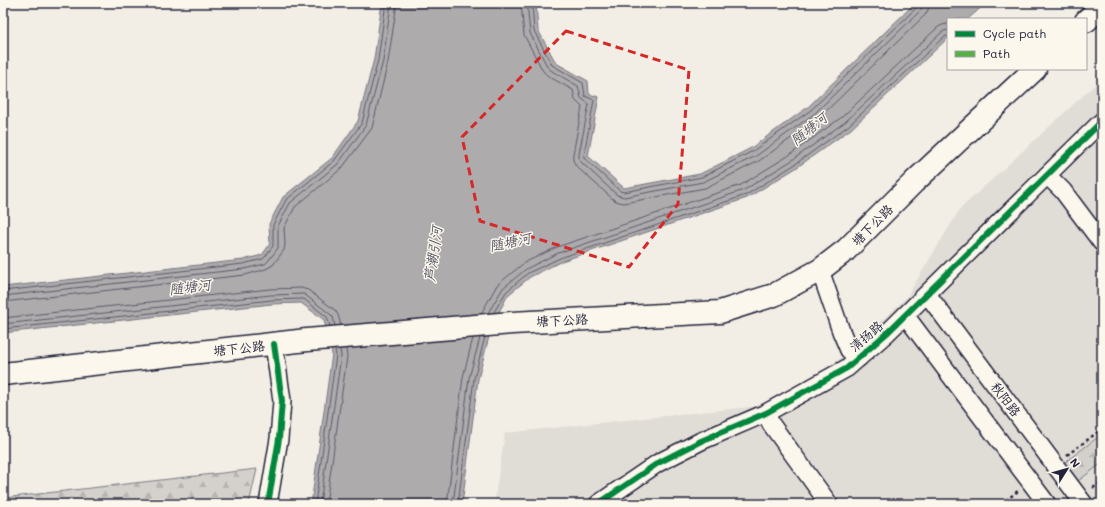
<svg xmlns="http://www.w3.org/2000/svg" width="1105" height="507" font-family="Mali,'LXGW WenKai TC',sans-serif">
  <defs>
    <pattern id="forest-firs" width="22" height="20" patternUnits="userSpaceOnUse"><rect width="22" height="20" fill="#d4d1cc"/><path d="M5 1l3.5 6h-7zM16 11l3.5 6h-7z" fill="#b6b3b0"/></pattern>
  </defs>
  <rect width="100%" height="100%" fill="#f2eee5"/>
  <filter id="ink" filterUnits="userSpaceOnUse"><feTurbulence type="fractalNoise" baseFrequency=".025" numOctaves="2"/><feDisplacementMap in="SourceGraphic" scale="8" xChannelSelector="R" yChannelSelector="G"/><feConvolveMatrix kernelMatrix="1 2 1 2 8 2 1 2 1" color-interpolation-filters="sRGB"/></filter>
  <g filter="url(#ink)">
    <path fill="#e0dcd6" d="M 1102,78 L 1102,504 L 494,504 L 505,433 L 768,405 L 833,365 L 906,298 L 960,209 Z"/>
    <path fill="url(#forest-firs)" stroke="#7b7a84" d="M 1102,434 L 1102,463 L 1074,484 L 1060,466 Z
      M 257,469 L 249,504 L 3,504 L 3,498 Z"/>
    <path fill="#aeabad" stroke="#76747f" d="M 382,3 L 536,3 L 538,30 L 556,63 L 588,81 L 589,94 L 599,97 L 588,156 L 624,188 L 700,174 L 751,148 L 808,107 L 915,3 L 986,3 L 968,19 L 948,19 L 948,38 L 851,129 L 796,168 L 747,198 L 562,261 L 530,277 L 508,295 L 492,325 L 478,379 L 462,504 L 311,504 L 332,354 L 324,320 L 301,303 L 272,304 L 3,333 L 3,287 L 243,260 L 262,255 L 270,244 L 269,224 L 283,197 L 332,158 L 358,121 L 374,59 Z"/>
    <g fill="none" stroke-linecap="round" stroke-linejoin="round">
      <path stroke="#5a5969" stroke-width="1" d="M 521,3 L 524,35 L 543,71 L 548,76 L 573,90 L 575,100 L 582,107 L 573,154 C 572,159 574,164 578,168 L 614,200 L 619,202 L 624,203 L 705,188 L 759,161 L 818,119 L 925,15 L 928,10 L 929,3
        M 527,3 L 530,33 L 548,68 L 552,71 L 578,86 L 581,98 L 589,104 L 579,154 L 579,159 L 582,163 L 617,195 L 624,197 L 703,182 L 756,156 L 814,114 L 920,11 L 922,7 L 923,3
        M 532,3 L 534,31 L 552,65 L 583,83 L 585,96 L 594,100 L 584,155 L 584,158 L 620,191 L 624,192 L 702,177 L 753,151 L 811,110 L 916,8 L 918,3
        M 3,291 L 243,264 L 263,259 L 265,257 L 273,246 L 273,225 L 286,200 L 334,161 L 362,123 L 378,60 L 386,3
        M 3,296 L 244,269 L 265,264 L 269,260 L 278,248 L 278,226 L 290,203 L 338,164 L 366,125 L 383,61 L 391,3
        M 3,302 L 245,275 L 266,269 L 273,265 L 284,250 L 285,244 L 284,228 L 295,207 L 342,168 L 372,128 L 388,62 L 397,3
        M 494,312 L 506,292 L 528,273 L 560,258 L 746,195 L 794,165 L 848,126 L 944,37 L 948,36
        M 488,313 L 503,288 L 526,269 L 558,253 L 744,190 L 791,161 L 845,122 L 941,33 L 944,31 L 948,30
        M 481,314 L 497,285 L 524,263 L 557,247 L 741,185 L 788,156 L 842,117 L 937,28 L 942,25 L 948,24
        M 3,318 L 270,289 L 301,288 L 308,290 L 335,310 L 338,315 L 341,325
        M 3,324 L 271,295 L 304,294 L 330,314 L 333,317 L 335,326
        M 3,329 L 272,300 L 301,299 L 304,299 L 327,317 L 330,326
        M 315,504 L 336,355 L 335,350
        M 320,504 L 341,356 L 340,349
        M 326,504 L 347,357 L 346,349
        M 447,504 L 463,377 L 473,338
        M 453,504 L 469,378 L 480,338
        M 458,504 L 474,379 L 485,337"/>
      <g stroke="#22223b" stroke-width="20">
        <path id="minor" d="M 1047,175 L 1063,191 L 1102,243
          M 820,270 L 841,331 L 849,350 L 859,358
          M 927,294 L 1084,504
          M 905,315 L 1047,504
          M 766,413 L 771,424 L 829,504
          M 268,504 L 279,439 L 282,401 L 274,344
          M 598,504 L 658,463 L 701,441 L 766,413 L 847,368 L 887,333 L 1102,121"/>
      </g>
      <g stroke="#22223b" stroke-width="25">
        <path id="major" d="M 1086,21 L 1102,6
          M 3,374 L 307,340 L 512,323 L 720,312 L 774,295 L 820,270 L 846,250 L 914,182 L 1035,69"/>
      </g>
      <path stroke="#22223b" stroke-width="2.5" stroke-dasharray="3 3" stroke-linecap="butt" d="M 1067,455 L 1102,429
        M 1093,488 L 1102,482
        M 1001,504 L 1018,491"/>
      <use href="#minor" stroke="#fbf7ec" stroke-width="17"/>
      <use href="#major" stroke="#fbf7ec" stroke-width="22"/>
      <path stroke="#55b146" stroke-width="5" stroke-dasharray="10 5" stroke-linecap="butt" d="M 872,5 L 872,3"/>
      <g stroke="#fbf7ec" stroke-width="8">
        <path id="cycleway" d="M 268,504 L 279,439 L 282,401 L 274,344
          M 598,504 L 658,463 L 701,441 L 766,413 L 847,368 L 887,333 L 1102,121"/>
      </g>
      <use href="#cycleway" stroke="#00873e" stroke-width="6"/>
    </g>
  </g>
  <path fill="none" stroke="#d62828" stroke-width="3" stroke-dasharray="8 5" stroke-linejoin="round" d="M 566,31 L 689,70 L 678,204 L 629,267 L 480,221 L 462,137 Z"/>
  <g text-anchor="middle" stroke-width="3" stroke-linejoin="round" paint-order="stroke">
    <g font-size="13" fill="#22223b" stroke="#fbf7ec">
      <text transform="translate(872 225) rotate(-45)" y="5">塘下公路</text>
      <text transform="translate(562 320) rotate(-3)" y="5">塘下公路</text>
      <text transform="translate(866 336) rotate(-41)" y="5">清扬路</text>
      <text transform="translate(239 348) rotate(-6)" y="5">塘下公路</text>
      <text transform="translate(1006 399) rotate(53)" y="5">秋阳路</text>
    </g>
    <g font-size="14" font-style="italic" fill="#535263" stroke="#fbf7ec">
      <text transform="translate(809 129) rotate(-39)" y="5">随塘河</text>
      <text transform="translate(510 242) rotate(-12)" y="5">随塘河</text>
      <text transform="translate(433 254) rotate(-82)" y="5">芦潮引河</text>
      <text transform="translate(190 287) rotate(-7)" y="5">随塘河</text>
    </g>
  </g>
  <rect width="1105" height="507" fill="none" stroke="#fbf7ec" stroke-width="16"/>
  <rect x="8" y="8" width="1089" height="491" fill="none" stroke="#22223b" stroke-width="1.5" filter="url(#ink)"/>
  <rect x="947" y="18" width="140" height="52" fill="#fbf7ec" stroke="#a4a2a5"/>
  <rect x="955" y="31" width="20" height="6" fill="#00873e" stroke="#a4a2a5"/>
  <text x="983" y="38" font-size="12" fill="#22223b">Cycle path</text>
  <rect x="955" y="51" width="20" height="6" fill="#55b146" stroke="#a4a2a5"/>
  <text x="983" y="58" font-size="12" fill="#22223b">Path</text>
  <g transform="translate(1067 469) rotate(53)" stroke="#fbf7ec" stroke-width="3" paint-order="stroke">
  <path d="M0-3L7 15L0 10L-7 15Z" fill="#22223b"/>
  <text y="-6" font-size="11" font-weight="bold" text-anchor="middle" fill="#22223b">N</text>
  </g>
</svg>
